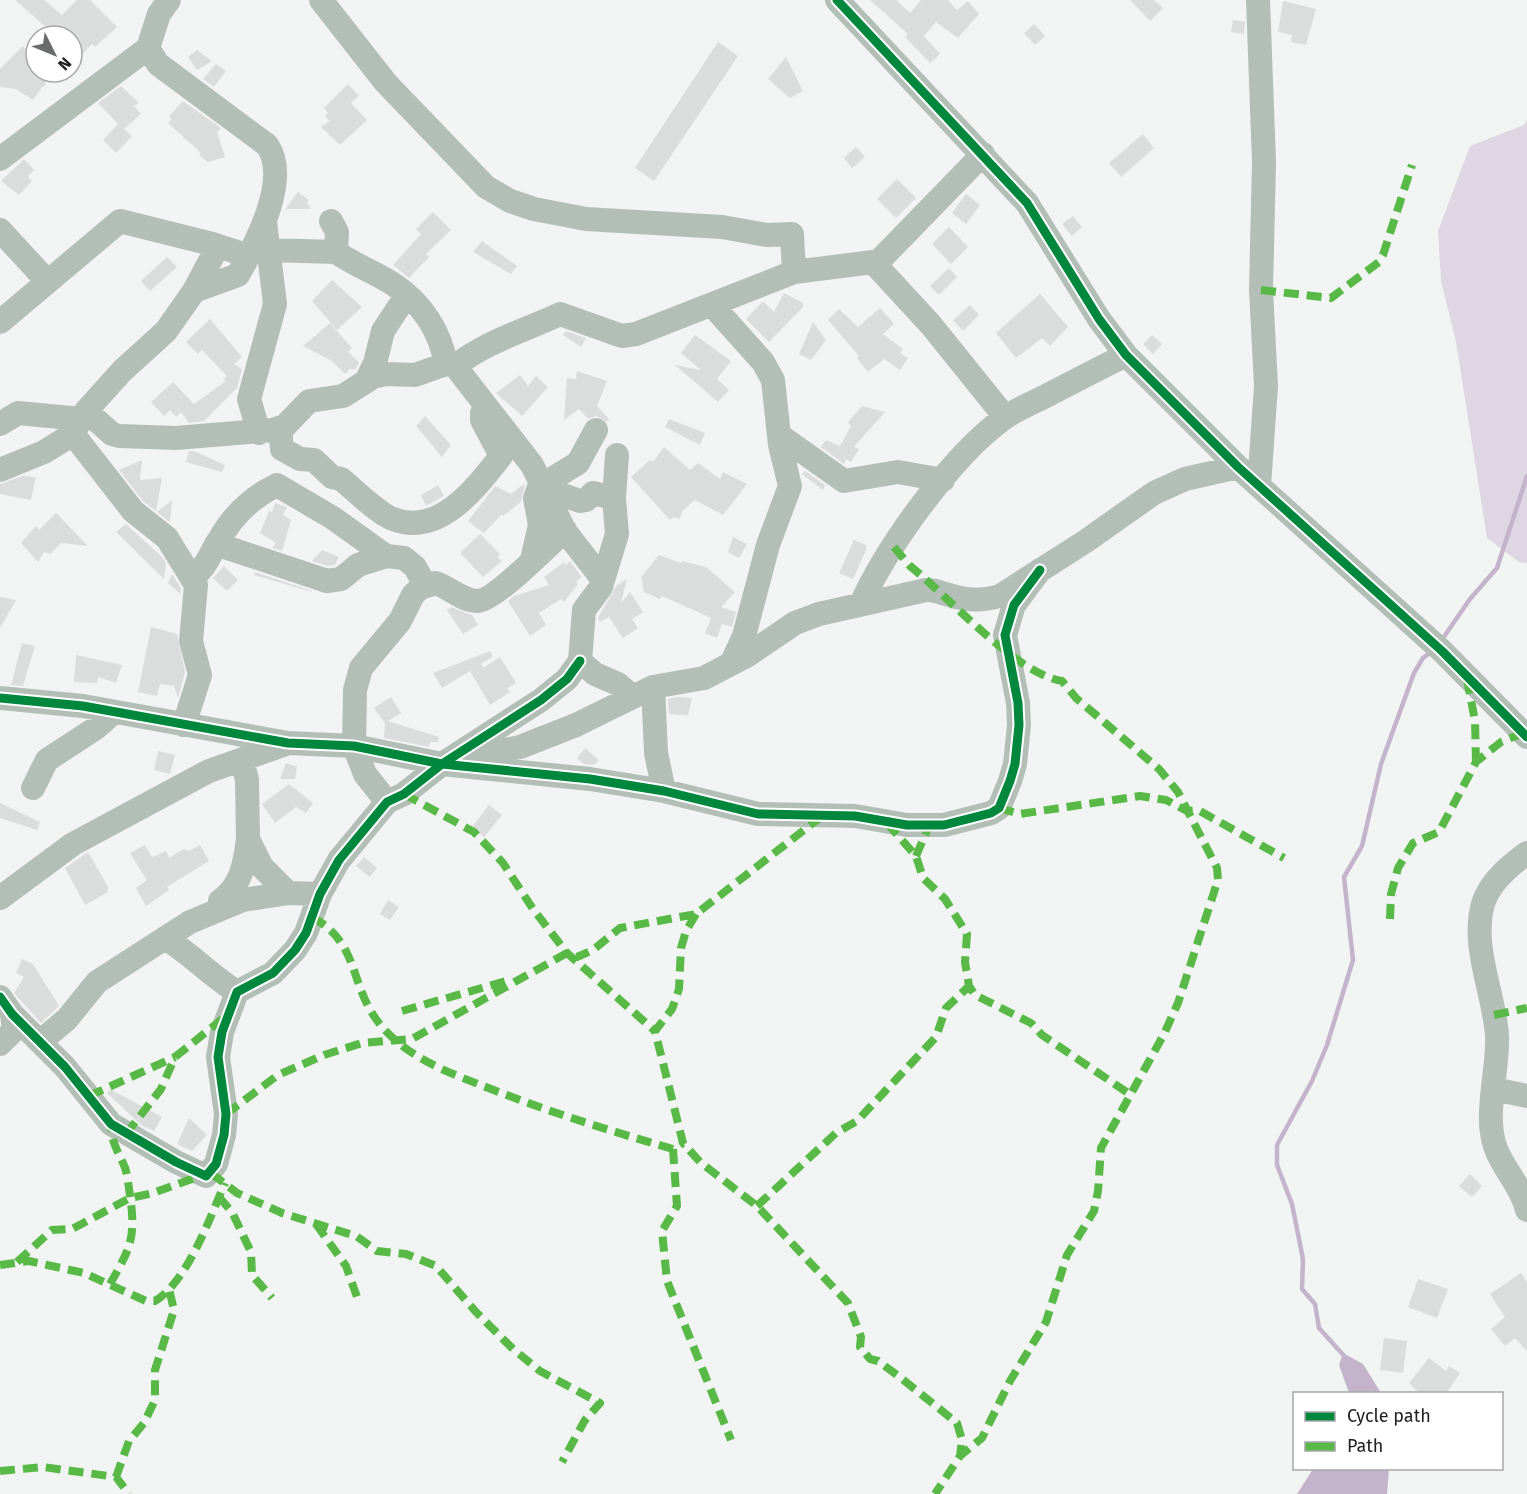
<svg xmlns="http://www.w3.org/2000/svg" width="1527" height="1494" font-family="'Fira Sans',sans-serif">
  <rect width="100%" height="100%" fill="#f1f4f2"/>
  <path fill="#dfd6e4" d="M 1527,120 L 1527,563 L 1519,562 L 1487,538 L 1456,342 L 1441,281 L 1438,231 L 1470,146 L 1524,125 Z"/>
  <path fill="#c4b4cb" d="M 1343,1353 L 1363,1364 L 1381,1393 L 1349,1393 L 1339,1365 Z
    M 1313,1469 L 1389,1469 L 1387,1494 L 1297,1494 Z"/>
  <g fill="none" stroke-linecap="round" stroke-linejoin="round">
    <path stroke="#c4b4cb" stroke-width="4.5" d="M 1441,641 L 1470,599 L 1497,568 L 1527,476
      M 1346,1358 L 1319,1328 L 1315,1304 L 1302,1289 L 1303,1259 L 1292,1204 L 1277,1165 L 1277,1145 L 1312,1081 L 1327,1045 L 1353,960 L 1344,877 L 1362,846 L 1381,764 L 1414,673 L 1423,658 L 1431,652"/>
  </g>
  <path fill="#dbdddc" d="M 15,0 L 44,0 L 62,15 L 77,0 L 90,0 L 117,27 L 95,47 L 92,44 L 72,65 L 72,36 L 40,36 L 47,28 Z
    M 870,0 L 896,0 L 910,13 L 921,0 L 948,0 L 957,10 L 968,1 L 979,14 L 958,38 L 936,22 L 924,36 L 940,54 L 930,63 L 905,37 L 908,34 Z
    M 1130,0 L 1154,0 L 1163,8 L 1150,21 Z
    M 1283,1 L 1316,9 L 1306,45 L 1291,42 L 1292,35 L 1278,32 Z
    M 1233,20 L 1245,22 L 1244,34 L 1231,32 Z
    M 1034,24 L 1045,36 L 1035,45 L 1024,33 Z
    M 36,40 L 36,74 L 45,73 L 45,86 L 42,87 L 33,100 L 16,89 L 0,87 L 0,69 L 23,46 L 27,50 Z
    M 718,42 L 738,56 L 654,181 L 635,168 Z
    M 197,50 L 212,61 L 197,70 L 188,57 Z
    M 786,57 L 803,91 L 790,98 L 768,79 Z
    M 216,64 L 226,71 L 214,87 L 203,79 Z
    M 348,84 L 359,96 L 351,103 L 367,120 L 340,145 L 321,127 L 330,121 L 325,116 L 328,113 L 324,108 Z
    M 121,86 L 139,103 L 134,106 L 141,114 L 124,129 L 132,136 L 116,153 L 103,140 L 118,124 L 98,103 Z
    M 183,101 L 221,128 L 217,132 L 225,157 L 208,162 L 199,155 L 201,153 L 168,123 L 172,119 L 169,116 Z
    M 1143,134 L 1154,148 L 1121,177 L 1109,163 Z
    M 856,147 L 865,157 L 852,168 L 844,158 Z
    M 24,159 L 34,170 L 28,176 L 32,181 L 19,195 L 1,181 Z
    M 897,179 L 916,198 L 896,218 L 877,199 Z
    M 298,192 L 309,200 L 307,203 L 311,209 L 285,209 Z
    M 966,194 L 980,205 L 966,224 L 952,213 Z
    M 433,212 L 451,230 L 426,254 L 429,257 L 409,278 L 393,265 L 421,234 L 416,229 Z
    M 1073,216 L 1082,227 L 1072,236 L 1062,224 Z
    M 949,227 L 968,247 L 951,264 L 932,244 Z
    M 482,241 L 517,266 L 511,274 L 473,252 Z
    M 167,257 L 177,267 L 150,291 L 141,281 Z
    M 949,268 L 957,277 L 939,295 L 930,286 Z
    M 332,280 L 362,307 L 337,330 L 312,301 Z
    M 784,293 L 803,303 L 803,307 L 769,342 L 746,319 L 763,301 L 774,312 Z
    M 1040,294 L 1068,327 L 1050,346 L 1042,338 L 1016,358 L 996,333 Z
    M 970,305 L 979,315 L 963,331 L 953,320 Z
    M 880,308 L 894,324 L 883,334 L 903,349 L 900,353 L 908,358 L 900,370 L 884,359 L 868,372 L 857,358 L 859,356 L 828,320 L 839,309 L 858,327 Z
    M 210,319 L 242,357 L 234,364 L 242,369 L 237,388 L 204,421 L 189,423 L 181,412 L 176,417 L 170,410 L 164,416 L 151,402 L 173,382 L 194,404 L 226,381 L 223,379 L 227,376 L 202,350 L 198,354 L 186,342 Z
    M 813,322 L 826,340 L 811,360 L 799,354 Z
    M 330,323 L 352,348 L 348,352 L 359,362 L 355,370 L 350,369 L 345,374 L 332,361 L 303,346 Z
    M 566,331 L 586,338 L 581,347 L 563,335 Z
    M 695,335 L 731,361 L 717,379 L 729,390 L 718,402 L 675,365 L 701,370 L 681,353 Z
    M 1152,335 L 1162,344 L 1153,354 L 1143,344 Z
    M 577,371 L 607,381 L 597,406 L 609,419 L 607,422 L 596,416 L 588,419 L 579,409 L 564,420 L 567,378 L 576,379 Z
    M 520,375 L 528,386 L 536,376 L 548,387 L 522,416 L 496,393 Z
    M 862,406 L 885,412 L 854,447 L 859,449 L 851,462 L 846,459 L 844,464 L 821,447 L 826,440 L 840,446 L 851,426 L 848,422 Z
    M 425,416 L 451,445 L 442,457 L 416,426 Z
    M 669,419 L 705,433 L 700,445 L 665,427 Z
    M 664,447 L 690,470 L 698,463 L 720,479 L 723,472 L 747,484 L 723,515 L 695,500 L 682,511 L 680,519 L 673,517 L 670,520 L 631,477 L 650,460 L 653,462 Z
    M 189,451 L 194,451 L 225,465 L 222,472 L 186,462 Z
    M 142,460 L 140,480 L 162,478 L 156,511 L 143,501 L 119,470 Z
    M 805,471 L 825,485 L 823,490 L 802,474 Z
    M 22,476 L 36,477 L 31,500 L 0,494 L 0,484 Z
    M 525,483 L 521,502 L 503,516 L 502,514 L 484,533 L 468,521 L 495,486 L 511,494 Z
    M 438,485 L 444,496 L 426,506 L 421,495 Z
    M 172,500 L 170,522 L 157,512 Z
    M 275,503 L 287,507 L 283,515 L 291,520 L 282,551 L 272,548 L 276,543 L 260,533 L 269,511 L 272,512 Z
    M 56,513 L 88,546 L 61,543 L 50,554 L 44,552 L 38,562 L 21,543 L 36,526 L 39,530 Z
    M 126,524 L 163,558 L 166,563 L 164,579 L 116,532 Z
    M 480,534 L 500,554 L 497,557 L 502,561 L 483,577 L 460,553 Z
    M 733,537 L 747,544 L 739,558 L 728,552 Z
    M 854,540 L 866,545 L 866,550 L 853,579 L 839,573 Z
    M 322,550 L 339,557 L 335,565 L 328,566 L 312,561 Z
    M 659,555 L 681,563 L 682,561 L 706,567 L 735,592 L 721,607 L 736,612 L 732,627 L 722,624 L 717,638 L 705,633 L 711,618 L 662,596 L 660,599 L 644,592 L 641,577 Z
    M 570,561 L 582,577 L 576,581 L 578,584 L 564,602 L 561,599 L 539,613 L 546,625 L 530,636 L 508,601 L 514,596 L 549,585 L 544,577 L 564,562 L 566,565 Z
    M 224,566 L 238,580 L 227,591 L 213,578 Z
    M 255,572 L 312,591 L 312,592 L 254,575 Z
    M 172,574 L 181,588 L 180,594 L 168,583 Z
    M 627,579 L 621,603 L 630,592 L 643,612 L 632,619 L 638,628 L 623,638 L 609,617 L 600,622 L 598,618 L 616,586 Z
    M 0,597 L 16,600 L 0,628 Z
    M 451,607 L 472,615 L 478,625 L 463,634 L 447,610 Z
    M 151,627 L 177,634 L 185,672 L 178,698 L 174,686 L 160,684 L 157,696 L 138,692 Z
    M 22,643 L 35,646 L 23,686 L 11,685 Z
    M 490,651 L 493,657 L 482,663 L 483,668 L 500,657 L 516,683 L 507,688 L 510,692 L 490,705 L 470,671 L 442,688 L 433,673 Z
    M 76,655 L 122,665 L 116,683 L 98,677 L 97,683 L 74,682 Z
    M 391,697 L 401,713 L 388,721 L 439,737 L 438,742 L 430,742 L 429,747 L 384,738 L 385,723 L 374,708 Z
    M 677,697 L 692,698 L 688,715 L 669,714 L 668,699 Z
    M 585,748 L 599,760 L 594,765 L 584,764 L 577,758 Z
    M 158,751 L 175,755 L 170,774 L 154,770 Z
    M 286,763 L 297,767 L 295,779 L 280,779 Z
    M 289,784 L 313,803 L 306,813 L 296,807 L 275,823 L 262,804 Z
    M 0,803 L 40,822 L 37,830 L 0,818 Z
    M 489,805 L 502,815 L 484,837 L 472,827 Z
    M 145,845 L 152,857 L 166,851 L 169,858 L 184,849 L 189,851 L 200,845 L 209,861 L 167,887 L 169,890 L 146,906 L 136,888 L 147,880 L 130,853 Z
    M 88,852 L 108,887 L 108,892 L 85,905 L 65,868 Z
    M 364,857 L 377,868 L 370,877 L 356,866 Z
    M 388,900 L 399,907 L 390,920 L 380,914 Z
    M 22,959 L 33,964 L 59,1006 L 41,1023 L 14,993 L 24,977 L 16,973 Z
    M 110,1089 L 162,1117 L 154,1131 L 141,1125 L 107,1093 Z
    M 189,1118 L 207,1135 L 192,1151 L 177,1144 Z
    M 1470,1174 L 1482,1186 L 1472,1197 L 1459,1186 Z
    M 1521,1273 L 1527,1282 L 1527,1351 L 1515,1338 L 1505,1346 L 1491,1329 L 1505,1317 L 1490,1294 Z
    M 1418,1279 L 1448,1289 L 1437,1318 L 1408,1307 Z
    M 1384,1338 L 1407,1341 L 1403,1373 L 1380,1370 Z
    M 1429,1358 L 1446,1371 L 1449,1366 L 1460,1373 L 1446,1394 L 1420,1394 L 1409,1383 Z"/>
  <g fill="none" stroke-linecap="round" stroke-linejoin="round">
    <path stroke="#b3beb6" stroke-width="24" d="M 321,0 L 386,83 L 486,187 L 510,201 L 534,209 L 586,219 L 722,227 L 767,235 L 792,234 L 794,272
      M 837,0 L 1027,203 L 1099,319 L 1126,355 L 1238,467 L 1442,651 L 1527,737
      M 1258,0 L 1264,162 L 1261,290 L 1266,386 L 1259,486
      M 0,159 L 148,48
      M 331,221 L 337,232 L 336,252 C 354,265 375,272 393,284 C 422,303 440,331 446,364 L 455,366 L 532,465 L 565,531 L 603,580 L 601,587 L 584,610 L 580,661 L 595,674 L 618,684 L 633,697
      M 0,230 L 47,281
      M 268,250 L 336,252
      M 876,264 L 983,154
      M 194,291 L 218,246
      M 712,305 L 763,362 L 773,380 L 780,445 L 790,486 L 768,545 L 744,636 L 732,662
      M 0,322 L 120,221 L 212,244 L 249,256
      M 455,366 C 487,341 524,331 560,314 L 622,336 L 636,334 L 794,272 L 873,262 L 931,325 L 1005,417
      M 366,381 L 375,363 L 383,331 L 406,296
      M 86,411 L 112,434 L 119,436 L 176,438 L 273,430 L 285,426 L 309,401 L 343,396 L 373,377 L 385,374 L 415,375 L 446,364
      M 0,424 L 18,413 L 81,419
      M 280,428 L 282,449 L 300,459 L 314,460 L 332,477 L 341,479 C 355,490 377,513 393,519 C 439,537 476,488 501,456 L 482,420 L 482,413
      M 259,433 L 249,399 L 275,304 L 265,222
      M 73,434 L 133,511 L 167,538 L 196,585 L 191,641 L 200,675 L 184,725
      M 779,435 L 844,481 L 898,472 L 943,480
      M 0,470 L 44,452 L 73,434 L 86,411 L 122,371 L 166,331 L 194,291 L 238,275 C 256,244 291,178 267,145 L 158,64 L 148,48 L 159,14 L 169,0
      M 542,485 L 578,463 L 596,430
      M 543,488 L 580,501 L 586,500 L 593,493 L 614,498 L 617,455
      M 216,544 L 327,581 L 341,579 L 358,565 L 386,556
      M 532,560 L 540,525 L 535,498 L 539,487
      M 192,578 C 207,567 209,555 219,540 C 233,515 252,497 277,485 L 333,518 L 386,556 L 404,558 L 415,567 L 425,585
      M 603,580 L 617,534 L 614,498
      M 861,604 C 887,546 952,456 1003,419 C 1015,410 1030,404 1044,397 C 1071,383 1098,369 1126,355
      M 653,687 L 656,753 L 664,791
      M 0,698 L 83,706 L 288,743 L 354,746 L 442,764 L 590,779 L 664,791 L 758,814 L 855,816 L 907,825 L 944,825 L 991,813 L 999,808 L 1010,781 L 1015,764 L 1019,725 L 1018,703 L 1005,635 L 1014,605 L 1040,570
      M 464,758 L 520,747 L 576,725 L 653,687 L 704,678 L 748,655 L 795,623 L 819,614 L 926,590 C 935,589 940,593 949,595 C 968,601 981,601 1000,596 L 1086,541 L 1154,493 L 1185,479 L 1238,467
      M 242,760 L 247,780 L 248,839 L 262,867 L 288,893
      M 33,788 L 47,760 L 96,728 L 113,713
      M 387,802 L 365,774 L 354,746 L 355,690 L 361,668 L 400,621 L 413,595 L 420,588 L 435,583 C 449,587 462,601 478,601 C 495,600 550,544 565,530
      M 1527,853 C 1510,865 1489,883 1483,904 C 1471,946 1494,993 1497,1035 C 1499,1070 1483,1116 1496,1149 C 1504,1170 1522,1187 1527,1210
      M 0,898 L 73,844 L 209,771 L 286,744
      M 220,901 C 241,887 245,863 248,839
      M 165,938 C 191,954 211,976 237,992
      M 0,997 L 12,1014 L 65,1067 L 111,1124 L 176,1162 L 206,1176 L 216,1164 L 224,1135 L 226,1114 L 218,1057 L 222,1032 L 237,992 L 273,973 L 295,950 L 306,933 L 320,894 L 339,860 L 387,802 L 404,794 L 442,764 L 541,700 L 567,679 L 580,661
      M 41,1041 L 67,1019 L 97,982 L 190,922 L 243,900 L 288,893 L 320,894
      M 0,1044 L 14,1030 L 12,1014
      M 1494,1089 L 1527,1096"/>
    <path stroke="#58b947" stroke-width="8" stroke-dasharray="15 8" stroke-linecap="butt" d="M 1261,290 L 1331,298 L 1379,262 L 1383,255 L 1412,165
      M 894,547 L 910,566 C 949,597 1016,674 1062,681 L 1076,698 L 1159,769 L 1178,792 L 1217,868 L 1218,880 L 1178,1003 L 1164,1034 L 1101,1148 L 1098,1191 L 1094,1211 L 1067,1255 L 1046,1322 L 1010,1381 L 982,1438 L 960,1456 L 935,1494
      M 1467,679 L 1475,721 L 1476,762
      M 404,794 L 474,832 L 503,863 L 533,909 L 567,953 L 655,1031
      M 999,808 L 1020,814 L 1140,796 L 1166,800 L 1187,811 L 1198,810 L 1284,858
      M 887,823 L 916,856 L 923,878 L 945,899 L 967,934 L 965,962 L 969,986 L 975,995 L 1031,1023 L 1042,1035 L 1131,1095
      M 916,856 L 929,826
      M 696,914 L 686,931 L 681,948 L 679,989 L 672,1009 L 655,1031 L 683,1143 L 700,1162 L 757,1206 L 848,1303 L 861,1337 L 860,1347 L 870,1359 L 878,1361 L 901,1378 L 957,1423 L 962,1440 L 960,1456
      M 312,917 C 359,943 349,981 376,1019 C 403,1057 450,1073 491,1089 C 552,1113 611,1131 673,1149 L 683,1143
      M 1390,919 L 1391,894 L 1398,868 L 1413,843 L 1439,832 L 1476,762 L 1501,742 L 1523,733
      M 402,1011 L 506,981
      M 1494,1015 L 1527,1008
      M 89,1096 L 175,1057
      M 226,1114 L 278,1075 L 324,1055 L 362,1043 L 412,1039 L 567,953 L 577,957 L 593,950 L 620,928 L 696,914 L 822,816
      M 126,1134 L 161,1089 L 175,1057 L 225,1017
      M 673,1149 L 677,1206 L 662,1231 L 667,1281 L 731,1440
      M 211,1173 L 237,1193 L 282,1213 L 356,1236 L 377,1251 L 406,1254 L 436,1266 L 476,1312 L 513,1349 L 540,1371 L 600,1403 L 585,1420 L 562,1462
      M 219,1197 L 232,1212 L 251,1252 L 252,1275 L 272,1298
      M 757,1206 L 836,1133 L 857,1121 L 936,1037 L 946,1008 L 969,986
      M 316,1224 L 346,1266 L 357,1297
      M 17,1262 L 52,1230 L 72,1229 L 130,1198 L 153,1193 L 200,1176
      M 0,1265 L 29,1261 L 84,1273 L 146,1301 L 155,1301 C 188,1281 210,1217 225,1183
      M 110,1284 C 131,1247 136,1238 130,1195 C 128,1185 128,1172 123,1163 C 116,1148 111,1140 111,1124
      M 0,1471 L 43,1467 L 116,1477 L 129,1494
      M 116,1477 L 129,1441 L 144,1423 L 155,1400 L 155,1370 L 174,1310 L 169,1289"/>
    <g stroke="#fff" stroke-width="13">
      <path id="cycleway" d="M 837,0 L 1027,203 L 1099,319 L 1126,355 L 1238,467 L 1442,651 L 1527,737
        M 0,698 L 83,706 L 288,743 L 354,746 L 442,764 L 590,779 L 664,791 L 758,814 L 855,816 L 907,825 L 944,825 L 991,813 L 999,808 L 1010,781 L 1015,764 L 1019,725 L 1018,703 L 1005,635 L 1014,605 L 1040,570
        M 0,997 L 12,1014 L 65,1067 L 111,1124 L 176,1162 L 206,1176 L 216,1164 L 224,1135 L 226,1114 L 218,1057 L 222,1032 L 237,992 L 273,973 L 295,950 L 306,933 L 320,894 L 339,860 L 387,802 L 404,794 L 442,764 L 541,700 L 567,679 L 580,661"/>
    </g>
    <use href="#cycleway" stroke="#00873e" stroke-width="9"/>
  </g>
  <rect x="1293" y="1392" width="210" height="78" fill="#ffffff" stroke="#a6a7a6" stroke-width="1.5"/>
  <rect x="1305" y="1412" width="30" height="9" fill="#00873e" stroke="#a6a7a6" stroke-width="1.5"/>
  <text x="1347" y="1422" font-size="18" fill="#202220">Cycle path</text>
  <rect x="1305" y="1442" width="30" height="9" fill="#58b947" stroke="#a6a7a6" stroke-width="1.5"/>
  <text x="1347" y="1452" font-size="18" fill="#202220">Path</text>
  <g transform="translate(54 54) rotate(133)"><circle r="28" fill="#ffffff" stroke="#a6a7a6" stroke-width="1.5"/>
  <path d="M0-4.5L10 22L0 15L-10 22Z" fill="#696c6a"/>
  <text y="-9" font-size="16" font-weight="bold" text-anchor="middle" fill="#202220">N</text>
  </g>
</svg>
